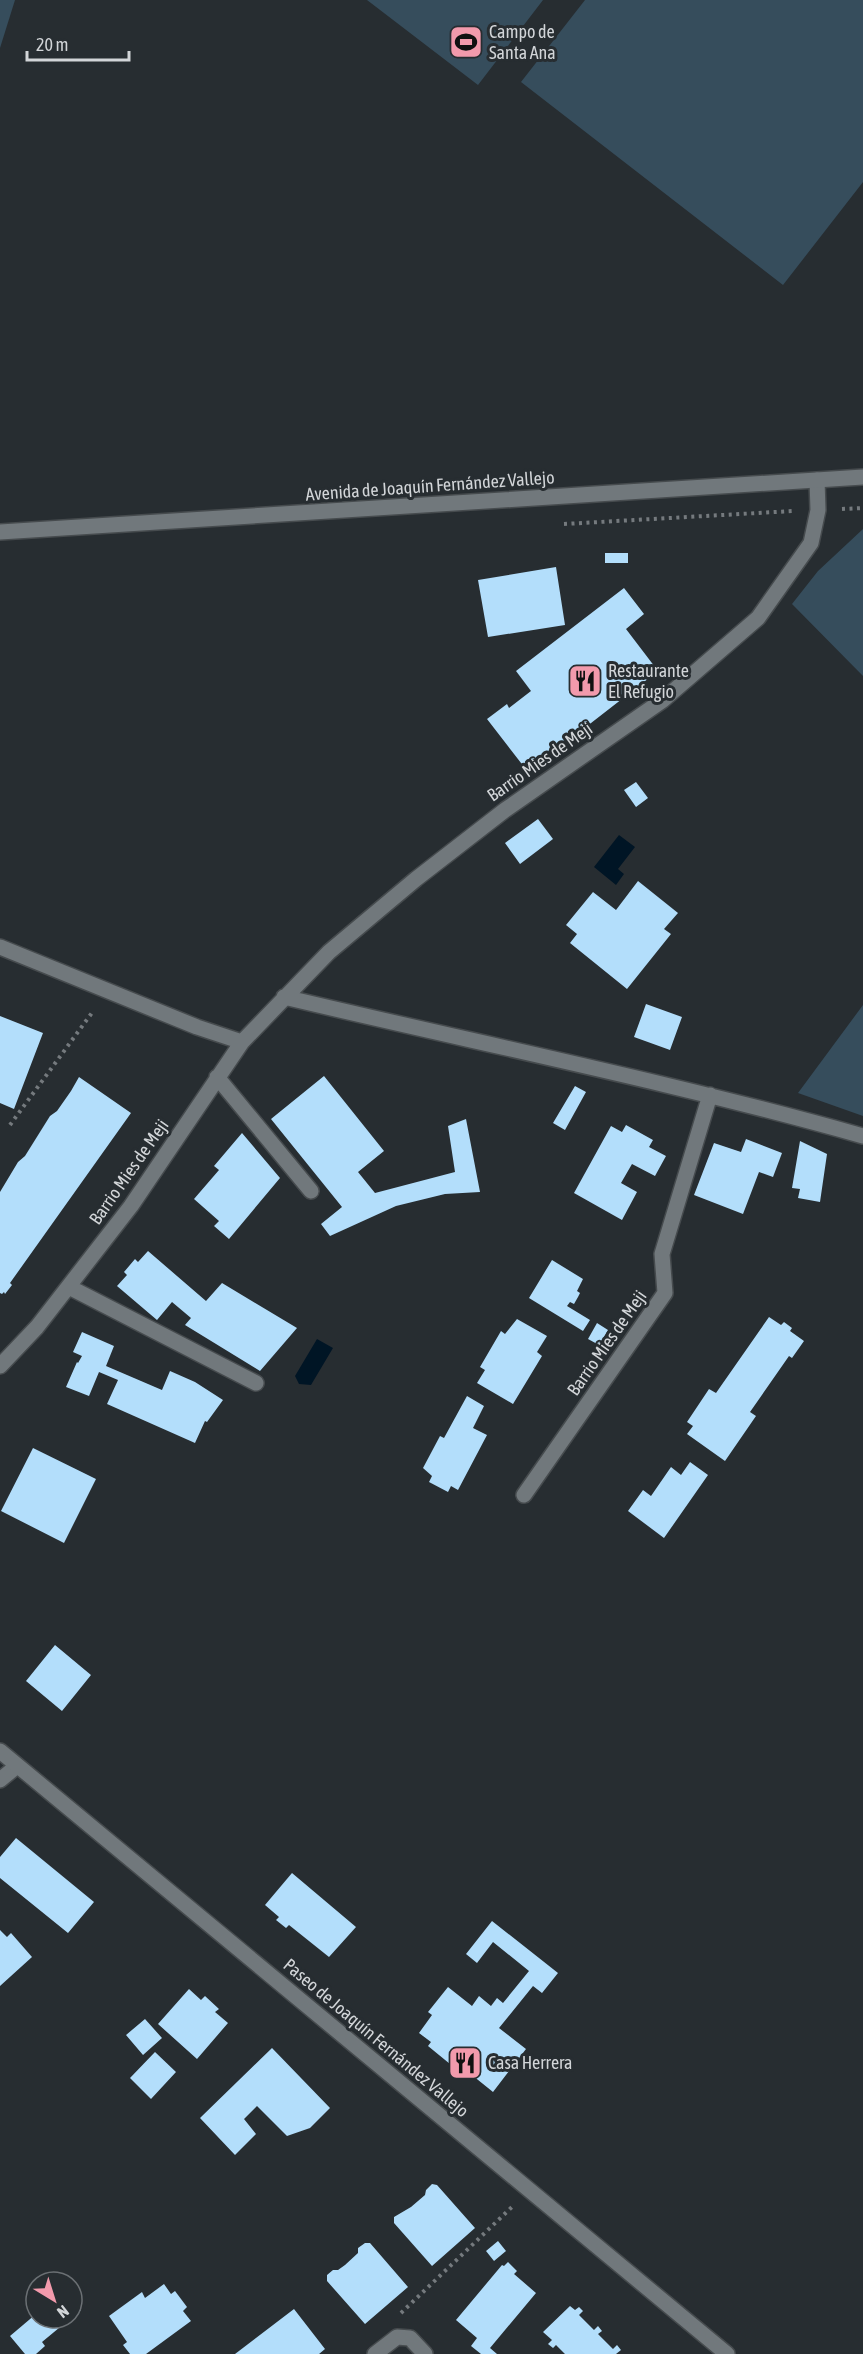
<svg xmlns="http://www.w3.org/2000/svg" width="863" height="2354" font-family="'Asap Condensed',sans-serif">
  <rect width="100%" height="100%" fill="#272d31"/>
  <path fill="#364d5c" d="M 0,0 L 15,0 L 0,48 Z
    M 367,0 L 543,0 L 478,85 Z
    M 585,0 L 863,0 L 863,182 L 783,285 L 521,82 Z
    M 863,529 L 863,676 L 792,604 L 818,571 Z
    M 863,1005 L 863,1116 L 798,1093 Z"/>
  <path fill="#001525" d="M 619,835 L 635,847 L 618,869 L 624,874 L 616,885 L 594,867 Z
    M 317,1339 L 333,1348 L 311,1385 L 299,1384 L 295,1376 Z"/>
  <path fill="#b3defb" d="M 605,553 L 628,553 L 628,563 L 605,563 Z
    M 556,567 L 565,625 L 488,637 L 478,580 Z
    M 624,588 L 644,614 L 626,629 L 658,671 L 528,772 L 487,719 L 507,704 L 509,708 L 531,691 L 516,671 Z
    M 636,782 L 648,798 L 636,807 L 624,790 Z
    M 538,819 L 553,839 L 520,864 L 505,843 Z
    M 638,881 L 678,913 L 664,929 L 671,934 L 627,989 L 570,943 L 577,934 L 566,925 L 593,892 L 616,910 Z
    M 646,1004 L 682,1017 L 670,1050 L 634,1037 Z
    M 0,1016 L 43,1033 L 14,1109 L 0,1103 Z
    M 324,1076 L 384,1151 L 358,1172 L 375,1193 L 455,1172 L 448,1126 L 466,1119 L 480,1192 L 445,1194 L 396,1206 L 330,1236 L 321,1224 L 342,1207 L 271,1119 Z
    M 79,1077 L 131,1113 L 10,1283 L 12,1285 L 5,1294 L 4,1292 L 2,1294 L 0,1293 L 0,1192 L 18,1162 L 25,1156 L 50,1116 L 57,1111 L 71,1091 Z
    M 575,1086 L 586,1092 L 565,1130 L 553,1123 Z
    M 626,1125 L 653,1140 L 649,1147 L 666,1156 L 655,1176 L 632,1164 L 621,1183 L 637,1192 L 622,1220 L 574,1193 L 611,1126 L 622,1132 Z
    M 242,1133 L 280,1178 L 229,1239 L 214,1226 L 219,1221 L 194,1199 L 219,1170 L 214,1166 Z
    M 746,1139 L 782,1153 L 773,1177 L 759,1172 L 743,1214 L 694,1195 L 714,1143 L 741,1152 Z
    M 800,1141 L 827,1154 L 820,1202 L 798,1198 L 800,1189 L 792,1188 Z
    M 148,1251 L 206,1301 L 222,1283 L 297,1328 L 260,1371 L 185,1325 L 191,1318 L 172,1302 L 157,1320 L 117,1286 L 127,1275 L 124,1272 L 135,1259 L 138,1262 Z
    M 552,1260 L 583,1279 L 577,1291 L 580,1293 L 578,1297 L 574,1304 L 570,1302 L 567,1306 L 590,1320 L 583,1331 L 529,1298 Z
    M 769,1317 L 781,1325 L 784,1322 L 792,1328 L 790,1331 L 804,1341 L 792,1358 L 789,1356 L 750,1412 L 756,1416 L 725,1461 L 687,1434 L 693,1426 L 687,1422 L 709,1389 L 716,1393 Z
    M 517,1319 L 547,1336 L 537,1352 L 542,1356 L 513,1404 L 477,1383 L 485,1370 L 480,1367 L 501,1331 L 505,1334 Z
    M 597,1323 L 608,1330 L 599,1345 L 588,1339 Z
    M 82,1332 L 114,1346 L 106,1366 L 162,1390 L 170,1371 L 195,1382 L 223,1400 L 207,1422 L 205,1421 L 195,1443 L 107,1404 L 118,1380 L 99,1372 L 89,1396 L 66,1387 L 77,1362 L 78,1363 L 82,1356 L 73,1352 Z
    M 467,1396 L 484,1406 L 473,1428 L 487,1435 L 458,1490 L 451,1486 L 448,1492 L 429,1482 L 432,1476 L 423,1468 L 440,1436 L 444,1438 Z
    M 33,1448 L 96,1479 L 64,1543 L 1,1511 Z
    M 690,1462 L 708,1475 L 664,1538 L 628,1511 L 643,1490 L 651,1496 L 671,1467 L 681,1475 Z
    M 55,1645 L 91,1675 L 62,1711 L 26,1681 Z
    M 16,1838 L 94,1902 L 68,1933 L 0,1878 L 0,1857 Z
    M 292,1873 L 356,1927 L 329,1957 L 289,1925 L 286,1928 L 276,1920 L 279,1917 L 265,1905 Z
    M 492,1921 L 558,1973 L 542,1993 L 533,1986 L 499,2028 L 526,2049 L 493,2092 L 457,2063 L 454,2067 L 450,2064 L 428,2046 L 431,2042 L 419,2033 L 432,2015 L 428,2012 L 448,1987 L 472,2006 L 479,1996 L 491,2006 L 497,1998 L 503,2003 L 529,1971 L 493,1942 L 477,1963 L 466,1954 Z
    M 0,1930 L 7,1937 L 11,1933 L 32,1957 L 0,1986 Z
    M 189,1989 L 201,2000 L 205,1996 L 219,2009 L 215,2012 L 228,2023 L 197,2059 L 158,2024 Z
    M 145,2019 L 162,2038 L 143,2055 L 126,2035 Z
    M 272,2048 L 330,2108 L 310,2128 L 287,2136 L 257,2106 L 244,2119 L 256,2134 L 235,2155 L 200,2118 Z
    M 155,2052 L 176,2072 L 151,2099 L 130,2078 Z
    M 432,2184 L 437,2185 L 475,2228 L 432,2266 L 394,2223 L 394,2217 L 411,2207 L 425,2195 L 426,2190 Z
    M 498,2241 L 506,2251 L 494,2261 L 486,2251 Z
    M 365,2243 L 370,2243 L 408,2287 L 365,2324 L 327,2281 L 327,2275 L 333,2270 L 338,2270 L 345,2265 L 358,2253 L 358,2248 Z
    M 508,2262 L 517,2271 L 514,2274 L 536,2293 L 490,2348 L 497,2354 L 481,2354 L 471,2346 L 477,2338 L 456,2320 L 502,2265 L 504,2266 Z
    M 164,2284 L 171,2294 L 175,2291 L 187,2307 L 183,2311 L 191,2321 L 146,2354 L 130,2354 L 123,2345 L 127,2342 L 109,2316 L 142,2292 L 145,2298 Z
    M 72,2299 L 81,2310 L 72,2317 Z
    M 570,2306 L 575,2310 L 579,2307 L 583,2311 L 579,2315 L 594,2330 L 598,2326 L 602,2331 L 598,2334 L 613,2349 L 617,2345 L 621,2350 L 616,2354 L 565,2354 L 556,2345 L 553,2348 L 548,2344 L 552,2340 L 543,2332 Z
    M 294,2309 L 325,2349 L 319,2354 L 235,2354 Z
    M 36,2314 L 36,2318 L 71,2318 L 42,2342 L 45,2346 L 36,2354 L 25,2354 L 10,2336 Z"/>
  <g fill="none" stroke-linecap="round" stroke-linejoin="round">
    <g stroke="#464b4e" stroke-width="18">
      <path id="minor" d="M 0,947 L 197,1027 L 242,1042
        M 284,997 C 477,1043 672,1082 863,1136
        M 217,1077 L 311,1191
        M 69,1287 L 256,1383
        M 0,1366 L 37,1327 L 131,1206 L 242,1042 L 329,952 L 416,879 L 505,810 L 663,700 L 758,618 L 811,543 L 818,510 L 817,480
        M 524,1495 L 665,1293 L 662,1254 L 710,1095
        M 0,1780 L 17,1766
        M 375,2354 L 397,2337 L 410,2338 L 425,2354"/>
    </g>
    <g stroke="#464b4e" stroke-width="18">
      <path id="tertiary" d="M 0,532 L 863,477
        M 0,1751 L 727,2354"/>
    </g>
    <path stroke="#757a7e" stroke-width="4" stroke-dasharray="3 4.5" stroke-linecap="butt" d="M 842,509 L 863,508
      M 564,524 L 793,511
      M 10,1125 L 94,1010
      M 401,2313 L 513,2206"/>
    <use href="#minor" stroke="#71787c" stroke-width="15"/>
    <use href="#tertiary" stroke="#71787c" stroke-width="15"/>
  </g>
  <defs>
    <g id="stadium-square" transform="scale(1.725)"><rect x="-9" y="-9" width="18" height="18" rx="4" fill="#f29aac" stroke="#272d31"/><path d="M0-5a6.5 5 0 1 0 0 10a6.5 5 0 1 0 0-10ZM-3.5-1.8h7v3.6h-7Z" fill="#111"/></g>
    <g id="restaurant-square" transform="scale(1.725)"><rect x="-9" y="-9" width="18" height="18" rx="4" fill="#f29aac" stroke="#272d31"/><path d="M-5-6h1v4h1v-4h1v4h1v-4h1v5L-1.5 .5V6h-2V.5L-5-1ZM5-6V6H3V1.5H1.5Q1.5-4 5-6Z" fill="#111"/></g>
  </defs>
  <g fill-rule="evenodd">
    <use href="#stadium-square" x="466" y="42"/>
    <use href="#restaurant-square" x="585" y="681"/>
    <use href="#restaurant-square" x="465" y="2063"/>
  </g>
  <g text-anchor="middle" stroke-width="6" stroke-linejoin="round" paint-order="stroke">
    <g font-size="18" fill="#d2d5d8" stroke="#272d31" text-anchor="start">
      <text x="489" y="38">Campo de<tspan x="489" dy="21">Santa Ana</tspan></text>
      <text x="608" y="677">Restaurante<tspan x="608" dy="21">El Refugio</tspan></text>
      <text x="488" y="2069">Casa Herrera</text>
    </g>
    <g font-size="18" fill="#d2d5d8" stroke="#272d31">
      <text transform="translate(430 486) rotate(-4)" y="6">Avenida de Joaquín Fernández Vallejo</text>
      <text transform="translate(540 762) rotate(-35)" y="6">Barrio Mies de Meji</text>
      <text transform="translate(129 1172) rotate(-55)" y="6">Barrio Mies de Meji</text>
      <text transform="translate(607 1343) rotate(-55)" y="6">Barrio Mies de Meji</text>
      <text transform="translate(376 2038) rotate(40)" y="6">Paseo de Joaquín Fernández Vallejo</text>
    </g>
  </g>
  <g transform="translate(54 2300) rotate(142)"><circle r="28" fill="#272d31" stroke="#6b7074" stroke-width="1.5"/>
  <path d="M0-4.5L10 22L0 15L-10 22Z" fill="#f29aac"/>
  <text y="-9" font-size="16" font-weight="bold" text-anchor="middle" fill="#d2d5d8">N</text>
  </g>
  <path d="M27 51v9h102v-9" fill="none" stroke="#d2d5d8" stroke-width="3"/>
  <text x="36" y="51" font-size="18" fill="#d2d5d8" stroke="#272d31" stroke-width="4.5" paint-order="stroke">20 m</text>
</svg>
